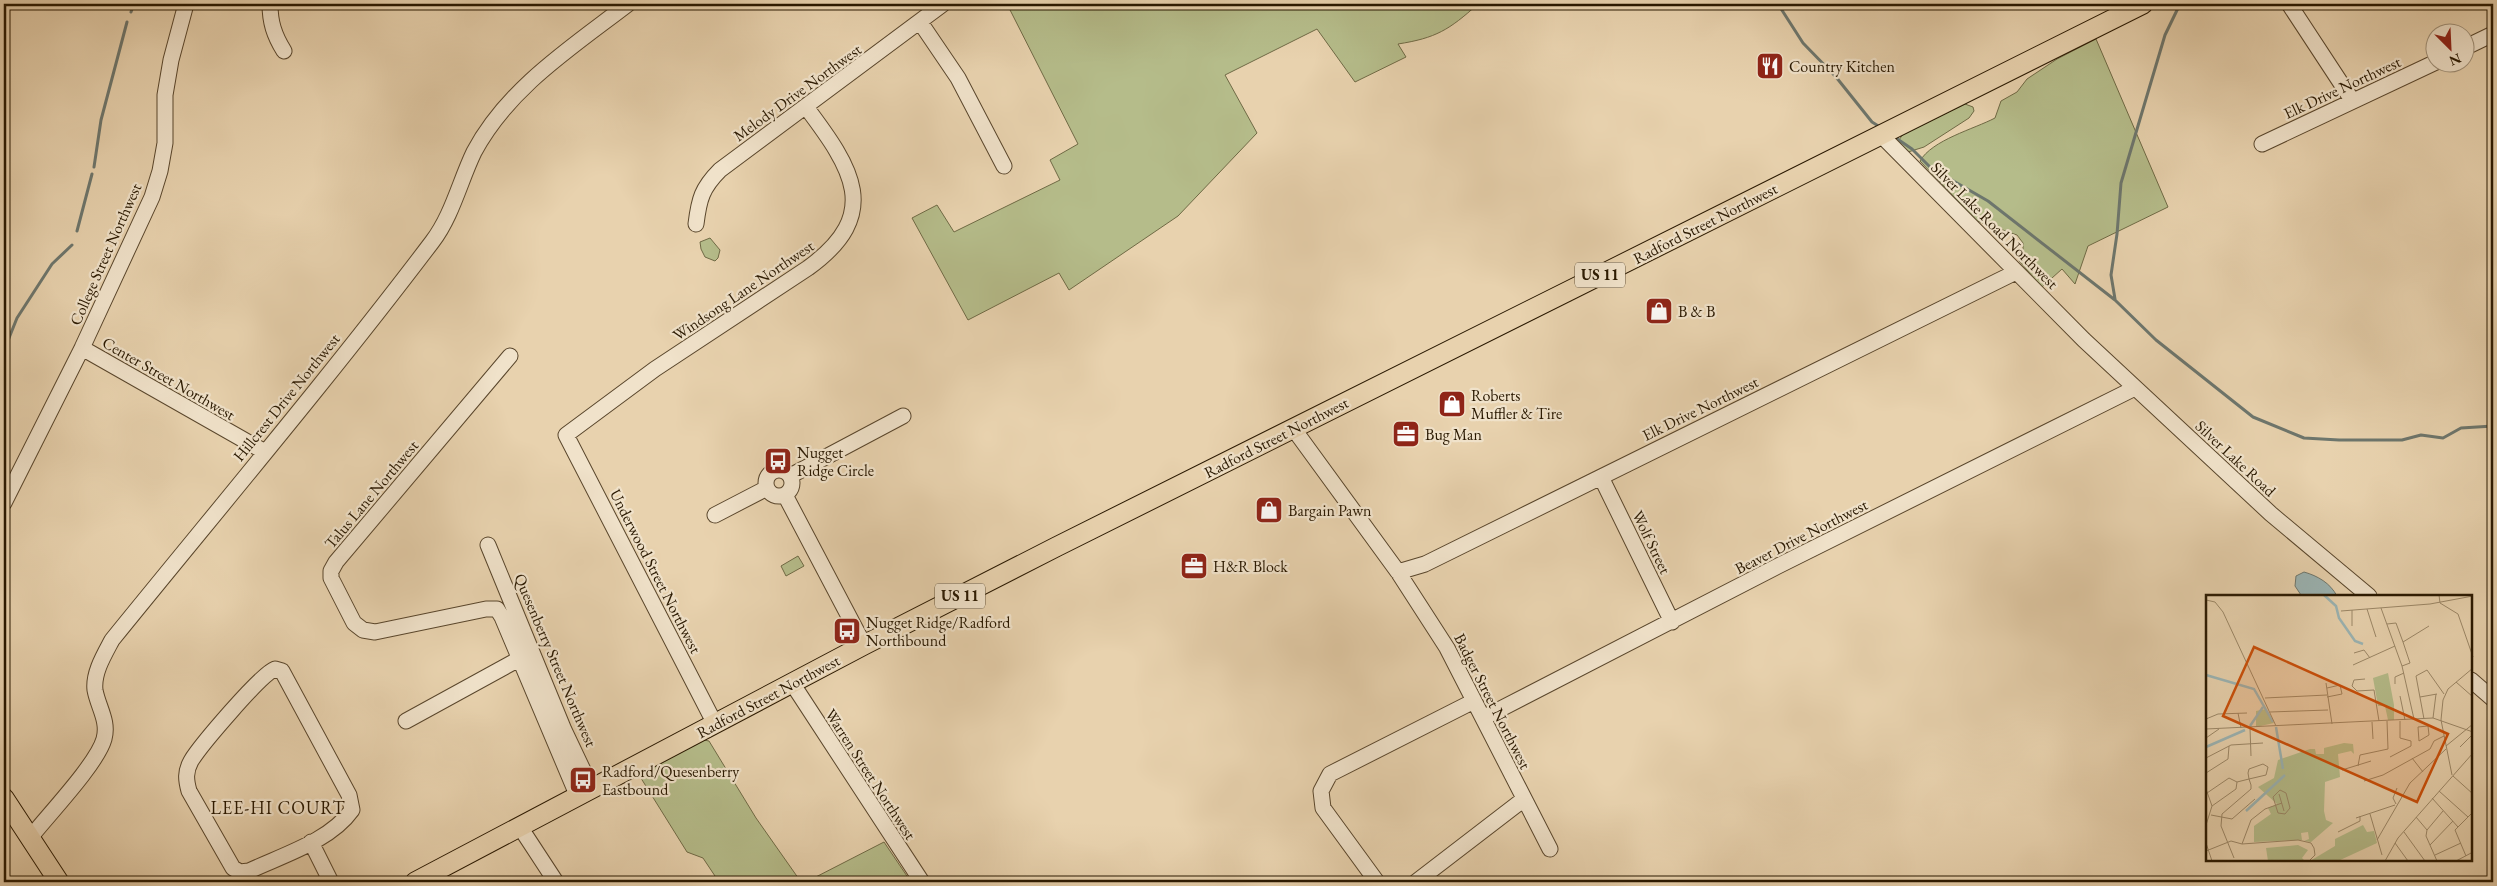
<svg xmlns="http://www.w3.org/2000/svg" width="2497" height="886" font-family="'EB Garamond',serif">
  <rect width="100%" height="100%" fill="#e8d2ae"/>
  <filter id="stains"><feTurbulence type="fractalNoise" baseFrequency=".004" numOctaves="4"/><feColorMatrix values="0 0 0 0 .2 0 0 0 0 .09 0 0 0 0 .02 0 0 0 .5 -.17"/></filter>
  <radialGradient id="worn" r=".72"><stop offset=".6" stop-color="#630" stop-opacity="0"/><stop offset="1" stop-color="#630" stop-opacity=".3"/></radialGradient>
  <path fill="#b5bc8a" stroke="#6f6a45" d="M 1007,4 L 1478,4 C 1449,30 1436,38 1398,44 L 1406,57 L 1355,82 L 1317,29 L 1225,75 L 1257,133 L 1178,216 L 1069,290 L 1059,273 L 968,320 L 912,218 L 937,205 L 954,232 L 1060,180 L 1050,160 L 1078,144 Z
    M 2096,39 L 2168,207 L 2088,246 L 2075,284 L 2062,269 L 2042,287 L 2019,261 L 2023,252 L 2023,243 L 2017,235 L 1977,221 L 1920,161 C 1932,140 1974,129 1995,118 L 2001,101 L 2017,92 L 2027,79 L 2057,59 Z
    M 1965,104 L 1973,107 L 1974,111 L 1969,118 L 1924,147 L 1908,152 L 1897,143 L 1903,134 Z
    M 710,238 L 720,250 L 718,258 L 715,261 L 705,257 L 701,249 L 700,242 Z
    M 798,556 L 804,566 L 786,576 L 781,566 Z
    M 704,740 L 709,741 L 756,818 L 801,882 L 719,882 L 703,858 L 687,852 L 639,775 Z
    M 884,842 L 911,882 L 806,882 L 808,881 Z"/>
  <path fill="#9bb5b5" stroke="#6d766d" d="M 2304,572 C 2318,576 2330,583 2337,596 L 2301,595 L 2295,586 L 2296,576 Z"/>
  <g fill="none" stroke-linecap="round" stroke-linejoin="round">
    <path stroke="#6d766d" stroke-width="3" d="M 1778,4 L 1803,43 L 1836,77 L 1872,122 L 1880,127
      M 131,12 L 134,4
      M 1893,136 L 1912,149 L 1931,168 L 1988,201 L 2115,300 L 2156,340 L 2253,417 L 2304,438 L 2339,440 L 2402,440 L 2421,435 L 2443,438 L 2461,428 L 2493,426
      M 94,167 L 101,120 L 127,22
      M 77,231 L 92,174
      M 2115,299 L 2111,275 L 2117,234 L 2121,183 L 2165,35 L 2180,4
      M 7,363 L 5,348 L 17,318 L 52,264 L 72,245
      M 4,373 L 5,370"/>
    <g stroke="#59462c" stroke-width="17">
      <path id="minor" d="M 270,4 C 270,22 274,35 284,51
        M 2289,4 L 2352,100
        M 920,22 L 958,78 L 1004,166
        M 2464,48 L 2493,34
        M 1880,134 L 2084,340 L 2271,514 L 2369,596
        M 2262,144 L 2436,62
        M 696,224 C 699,199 702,188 720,170 L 943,4
        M 82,348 L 265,452
        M 510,356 L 336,562 L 331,571 L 331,578 L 354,623 L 363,630 L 375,632 L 486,609 L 497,609 L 502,617 L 578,797
        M 1293,428 L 1398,572 L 1447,648 L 1550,849
        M766 483a13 13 0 1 1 26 0a13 13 0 1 1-26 0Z
        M 790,476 L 903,416
        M 1601,477 L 1672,622
        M 785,495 L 864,645
        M 4,503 L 82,348 L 152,197 L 160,171 L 165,143 L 165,95 L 171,60 L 186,4
        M 715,515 L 767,488
        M 488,545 L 564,730 L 592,789
        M 1398,572 L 1425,564 L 2016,272
        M 275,669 L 282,671 L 349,795 L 352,810 C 330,841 283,855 249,871 L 240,872 L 233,868 L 189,791 C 186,780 185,772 191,761 C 200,746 261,674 275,669 Z
        M 2471,680 L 2493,699
        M 792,683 L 922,882
        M 1483,718 L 1778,566 L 2135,388
        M 406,721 L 519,659
        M 715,724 L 566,435 L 655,369 L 808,268 C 883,214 852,168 806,107
        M 520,827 L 556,882
        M 30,838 C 48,815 97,764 104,739 C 109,721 98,707 95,690 C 93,673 104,655 112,640 C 219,508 329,378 432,242 C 452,216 460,181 474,152 C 508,88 572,47 628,4
        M 311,842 L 331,882
        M 1377,882 L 1323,808 L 1321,791 L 1330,774 L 1474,701
        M 1416,882 L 1524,799"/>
    </g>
    <g stroke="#291800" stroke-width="21">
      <path id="major" d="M 4,798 L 59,882
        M 415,882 L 864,645 L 1056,547 L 2143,4"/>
    </g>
    <use href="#minor" stroke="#f0e2ca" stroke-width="15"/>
    <use href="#major" stroke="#e8d2ae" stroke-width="19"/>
  </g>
  <defs>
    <g id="restaurant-square" transform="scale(1.4375)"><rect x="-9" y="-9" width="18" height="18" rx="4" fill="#8f2418" stroke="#f0e2ca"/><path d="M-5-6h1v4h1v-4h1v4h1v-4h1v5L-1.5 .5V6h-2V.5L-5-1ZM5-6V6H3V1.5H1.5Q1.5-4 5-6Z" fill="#fff"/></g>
    <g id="shop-square" transform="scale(1.4375)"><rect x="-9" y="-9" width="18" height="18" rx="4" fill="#8f2418" stroke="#f0e2ca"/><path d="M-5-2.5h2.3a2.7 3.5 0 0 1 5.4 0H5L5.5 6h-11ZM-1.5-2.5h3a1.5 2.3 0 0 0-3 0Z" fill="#fff"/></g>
    <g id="office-square" transform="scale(1.4375)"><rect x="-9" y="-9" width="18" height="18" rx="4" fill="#8f2418" stroke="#f0e2ca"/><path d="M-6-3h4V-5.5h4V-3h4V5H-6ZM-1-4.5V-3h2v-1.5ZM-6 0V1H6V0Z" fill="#fff"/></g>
    <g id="bus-square" transform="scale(1.4375)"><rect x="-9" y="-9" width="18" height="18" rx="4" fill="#8f2418" stroke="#f0e2ca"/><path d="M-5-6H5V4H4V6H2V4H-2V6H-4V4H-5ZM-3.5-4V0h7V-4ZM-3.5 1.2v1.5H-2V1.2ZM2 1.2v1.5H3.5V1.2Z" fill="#fff"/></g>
  </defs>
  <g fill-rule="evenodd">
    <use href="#restaurant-square" x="1770" y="66"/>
    <use href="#shop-square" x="1659" y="311"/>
    <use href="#shop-square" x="1452" y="404"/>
    <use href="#office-square" x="1406" y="434"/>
    <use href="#bus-square" x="778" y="461"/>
    <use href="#shop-square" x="1269" y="510"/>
    <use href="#office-square" x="1194" y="566"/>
    <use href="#bus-square" x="847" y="631"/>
    <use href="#bus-square" x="583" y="780"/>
  </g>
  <g text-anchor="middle" stroke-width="4.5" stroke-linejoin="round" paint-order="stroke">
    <g fill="#f0e2ca" stroke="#65553d" stroke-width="1">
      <rect x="1575" y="262.5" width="50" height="25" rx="4"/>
      <rect x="935" y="583.5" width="50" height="25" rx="4"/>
    </g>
    <g font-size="15" font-weight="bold" fill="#291800">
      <text x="1600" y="280">US 11</text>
      <text x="960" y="601">US 11</text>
    </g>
    <g font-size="16" fill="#291800" stroke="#f0e2ca" text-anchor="start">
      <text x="1789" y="72">Country Kitchen</text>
      <text x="1678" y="317">B &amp; B</text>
      <text x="1471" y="401">Roberts<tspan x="1471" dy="18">Muffler &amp; Tire</tspan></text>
      <text x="1425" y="440">Bug Man</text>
      <text x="797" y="458">Nugget<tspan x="797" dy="18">Ridge Circle</tspan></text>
      <text x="1288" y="516">Bargain Pawn</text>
      <text x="1213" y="572">H&amp;R Block</text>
      <text x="866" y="628">Nugget Ridge/Radford<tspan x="866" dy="18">Northbound</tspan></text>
      <text x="602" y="777">Radford/Quesenberry<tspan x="602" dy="18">Eastbound</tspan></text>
    </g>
    <g font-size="16" fill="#291800" stroke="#f0e2ca">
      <text transform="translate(2342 87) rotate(-25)" y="6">Elk Drive Northwest</text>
      <text transform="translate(797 92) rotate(-36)" y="6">Melody Drive Northwest</text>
      <text transform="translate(1705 223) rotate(-27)" y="6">Radford Street Northwest</text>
      <text transform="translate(1995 225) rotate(45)" y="6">Silver Lake Road Northwest</text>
      <text transform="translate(105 254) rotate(-66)" y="6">College Street Northwest</text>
      <text transform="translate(743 290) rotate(-34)" y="6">Windsong Lane Northwest</text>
      <text transform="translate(169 378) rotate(30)" y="6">Center Street Northwest</text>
      <text transform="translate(286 397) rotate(-51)" y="6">Hillcrest Drive Northwest</text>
      <text transform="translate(1700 408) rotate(-26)" y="6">Elk Drive Northwest</text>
      <text transform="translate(1276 437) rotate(-27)" y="6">Radford Street Northwest</text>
      <text transform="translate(2236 458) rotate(43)" y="6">Silver Lake Road</text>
      <text transform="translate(371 494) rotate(-50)" y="6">Talus Lane Northwest</text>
      <text transform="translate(1801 536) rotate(-27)" y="6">Beaver Drive Northwest</text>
      <text transform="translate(1652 542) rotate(64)" y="6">Wolf Street</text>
      <text transform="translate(656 571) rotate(63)" y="6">Underwood Street Northwest</text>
      <text transform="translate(556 660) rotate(67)" y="6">Quesenberry Street Northwest</text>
      <text transform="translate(768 696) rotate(-28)" y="6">Radford Street Northwest</text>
      <text transform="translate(1493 701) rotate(63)" y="6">Badger Street Northwest</text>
      <text transform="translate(871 774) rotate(57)" y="6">Warren Street Northwest</text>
    </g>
    <g font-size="18" letter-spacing="1" fill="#291800" stroke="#f0e2ca">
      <text x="278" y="814">LEE-HI COURT</text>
    </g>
  </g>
  <g transform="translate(2206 595)">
    <rect width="266" height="266" fill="#e8d2ae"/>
    <path d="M 182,78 L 188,110 L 188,125 L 182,125 L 179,111 L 172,111 L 167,83 ZM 60,114 L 68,128 L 50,132 L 50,116 ZM 138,148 L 147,149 L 148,159 L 145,156 L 132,159 L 134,182 L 119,187 L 118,216 L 120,225 L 127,228 L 105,247 L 98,246 L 103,244 L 102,237 L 95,238 L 96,245 L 48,247 L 48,231 L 65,219 L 62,213 L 71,209 L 52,192 L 68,183 L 72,165 L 104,154 L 109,154 L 110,159 L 118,159 L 118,153 ZM 157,230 L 161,237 L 168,236 L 171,248 L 132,266 L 104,266 L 129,251 L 129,244 ZM 92,250 L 102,255 L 96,263 L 99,266 L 62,266 L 60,253 Z" fill="#b5bc8a"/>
    <path fill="none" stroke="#9bb5b5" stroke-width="2.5" d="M 118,0 L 130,11 L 133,23 L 149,46 L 157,49M 0,80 L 48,94 L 67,127M 44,131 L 57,112M 70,132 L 77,174M 0,152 L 39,135M 40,216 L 79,180"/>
    <path fill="none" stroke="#9c8868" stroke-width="1" d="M 233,0 L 234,8 L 252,19 L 267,62M 0,5 L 9,7 L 17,17 L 70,131M 175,13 L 196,71 L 208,124M 161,14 L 170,42M 146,15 L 146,31M 135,16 L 224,9 L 267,1M 181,29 L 190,28 L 197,47 L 204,68 L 196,71M 197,47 L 223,31M 148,58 L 158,55 L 164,63M 147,70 L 189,51M 159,84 L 148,85 L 146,91 L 151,96 L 168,95 L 173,126M 250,87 L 267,102M 120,88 L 126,129M 189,89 L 189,82 L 198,78M 121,93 L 134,90 L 136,99 L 121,102M 194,101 L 199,125M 214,102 L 231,99M 59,103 L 121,100M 64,117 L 122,115M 32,118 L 35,133M 227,123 L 230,99M 0,124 L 12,119 L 41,118M 218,124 L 210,81 L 221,75 L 238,99M 166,127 L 167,144M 212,132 L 222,131 L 223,140 L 213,146 ZM 44,133 L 45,161M 0,134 L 227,123 L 267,137M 0,143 L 13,134M 240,151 L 267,129M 254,152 L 267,139M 184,162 L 205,151 L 205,146 L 194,143 L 194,126M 0,163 L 25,150 L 57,148M 206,163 L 217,177M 152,171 L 154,160 L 182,154 L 181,126M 136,175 L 165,166M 0,178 L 22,164 L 23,151M 246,180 L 235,125 L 237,105 L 242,94 L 267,73M 247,181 L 267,199M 158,186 L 177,180 L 224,154 L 228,146 L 238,141M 0,194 L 6,211 L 0,230M 74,195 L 80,198 L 84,213 L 79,219 L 72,218 L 67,202 ZM 233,196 L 262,222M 1,198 L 23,183 L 31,187 L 30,194 L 6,211M 73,199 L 78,216M 226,203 L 252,232M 190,209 L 187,203 L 191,193M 164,219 L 176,260M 5,220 L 26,224 L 49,204M 210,222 L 221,235M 150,223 L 189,210M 221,235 L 220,241 L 231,266M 221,235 L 237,216M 132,237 L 154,226 L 154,221M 198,237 L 219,266M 171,245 L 204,188 L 240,154M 0,248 L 6,266M 189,248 L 202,266M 36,249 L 45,225 L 59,214 L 76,208M 224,250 L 247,226M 0,256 L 25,246 L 36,249 L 92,245 L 105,248 L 108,253 L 109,260 L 103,266M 229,260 L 255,248M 260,261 L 249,235 L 267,217M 28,263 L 15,231 L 16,219 L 45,194 L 45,190 L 43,184 L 42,178 L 43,174 L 57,169 L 62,172 L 60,180 L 43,184 L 31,187M 179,266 L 192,243 L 267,158M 250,266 L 267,257"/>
    <path fill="#cb4f0a" fill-opacity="0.15" stroke="#cb4f0a" stroke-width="2.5" d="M 48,52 L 242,139 L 211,207 L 17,121 Z"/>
    <rect width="266" height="266" fill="none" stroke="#291800" stroke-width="2.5"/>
  </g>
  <rect width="2497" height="886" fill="none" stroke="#e8d2ae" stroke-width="20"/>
  <rect x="5" y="5" width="2487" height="876" fill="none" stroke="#291800" stroke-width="2.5"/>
  <rect x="10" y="10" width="2477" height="866" fill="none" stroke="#291800"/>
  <g transform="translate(2450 48) rotate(156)"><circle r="24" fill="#f0e2ca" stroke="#a09179"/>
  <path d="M0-4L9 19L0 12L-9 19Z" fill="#8f2418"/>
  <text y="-8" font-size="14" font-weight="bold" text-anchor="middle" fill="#291800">N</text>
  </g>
  <rect width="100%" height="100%" filter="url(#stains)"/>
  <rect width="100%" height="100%" fill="url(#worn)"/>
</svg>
